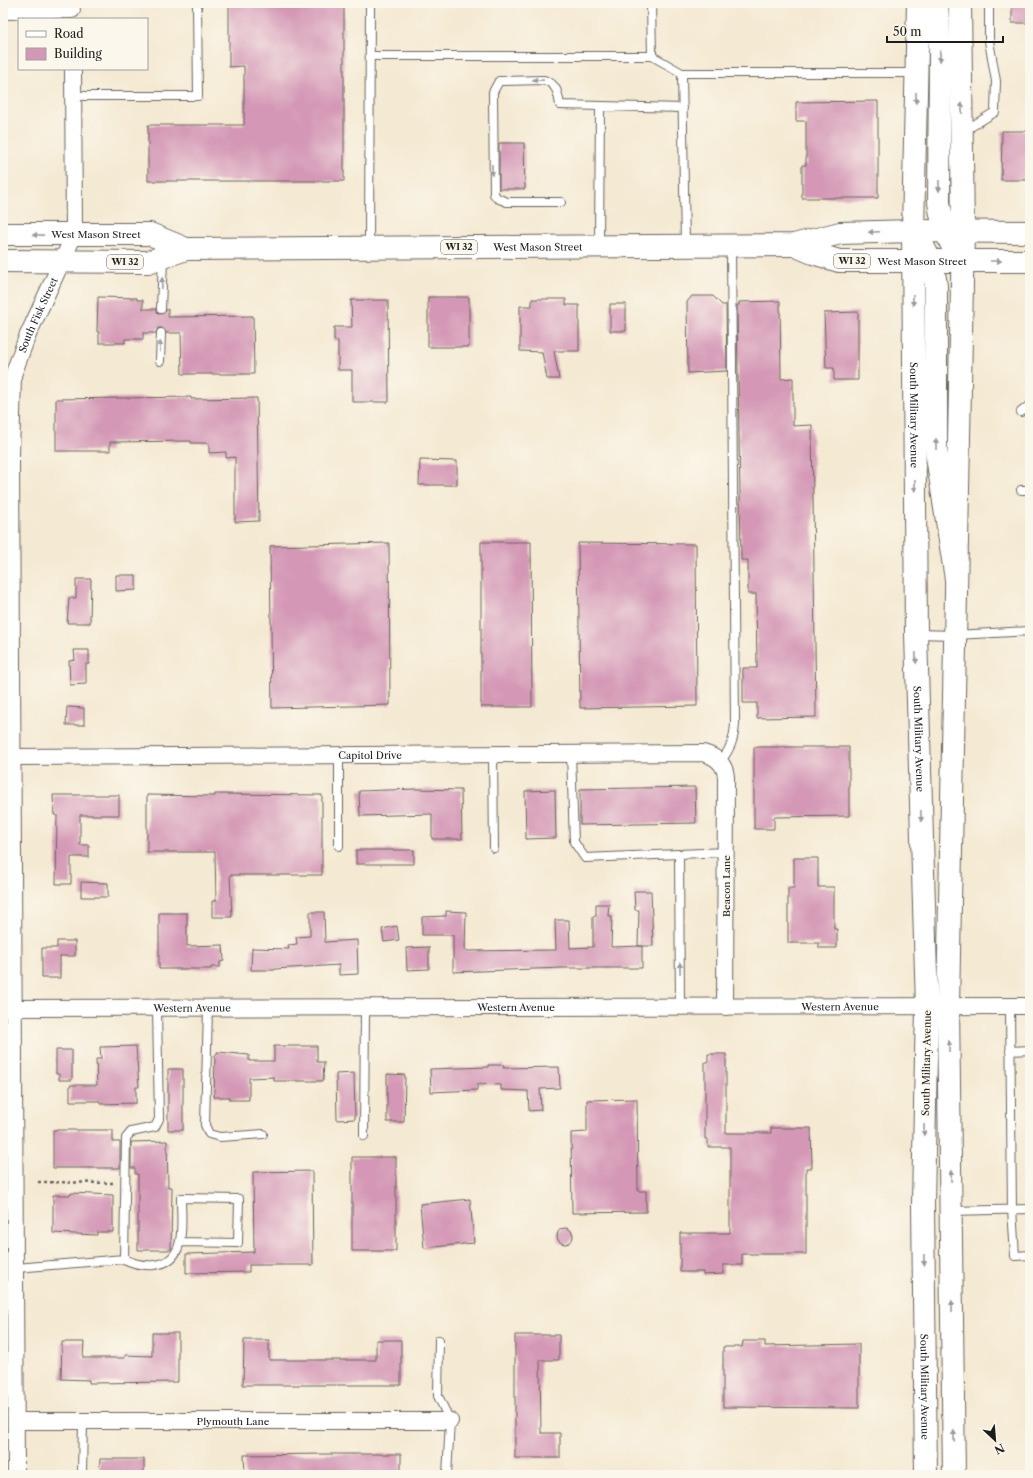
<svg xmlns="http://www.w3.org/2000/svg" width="1033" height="1478" font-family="'Libre Caslon Text',serif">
  <rect width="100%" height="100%" fill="#fbf7ec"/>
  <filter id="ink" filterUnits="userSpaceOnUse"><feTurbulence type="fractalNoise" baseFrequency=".025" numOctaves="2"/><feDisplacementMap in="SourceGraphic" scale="8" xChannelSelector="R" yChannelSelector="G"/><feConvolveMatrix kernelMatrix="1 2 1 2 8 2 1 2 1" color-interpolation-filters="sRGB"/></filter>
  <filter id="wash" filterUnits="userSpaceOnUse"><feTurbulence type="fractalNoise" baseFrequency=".012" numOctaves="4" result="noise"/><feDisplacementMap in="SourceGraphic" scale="16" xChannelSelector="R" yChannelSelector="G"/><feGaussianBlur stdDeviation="0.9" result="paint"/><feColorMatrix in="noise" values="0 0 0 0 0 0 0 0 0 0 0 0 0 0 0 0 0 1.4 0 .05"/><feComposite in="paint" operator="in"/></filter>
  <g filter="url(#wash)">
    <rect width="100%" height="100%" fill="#f4e9d2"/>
    <g id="blocks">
      <path fill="#d498b6" d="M 229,3 L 344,3 L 344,181 L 148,181 L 148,125 L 244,125 L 244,66 L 229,67 Z
        M 1012,3 L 1030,3 L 1030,23 L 1012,23 Z
        M 878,101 L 878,198 L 802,198 L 802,165 L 806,165 L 806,121 L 796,121 L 796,102 Z
        M 1002,131 L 1030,131 L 1030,180 L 1001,180 Z
        M 499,143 L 524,143 L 525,189 L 499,189 Z
        M 692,296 L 713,296 L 722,305 L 726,305 L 727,371 L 688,373 L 687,302 Z
        M 98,297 L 137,298 L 137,300 L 143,300 L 143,309 L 156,309 L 158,313 L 161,314 L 168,309 L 168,317 L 253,316 L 254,374 L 182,374 L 181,333 L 166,333 L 162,328 L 158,328 L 156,333 L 143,333 L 143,339 L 125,339 L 125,343 L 99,343 L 99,332 L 97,332 Z
        M 428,297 L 469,297 L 469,347 L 428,347 Z
        M 532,299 L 566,299 L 566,305 L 579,305 L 579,351 L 554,351 L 559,379 L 547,379 L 542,352 L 520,351 L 520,306 L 532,306 Z
        M 351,300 L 388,300 L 389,402 L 352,402 L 352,370 L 338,370 L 338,341 L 334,341 L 334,327 L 352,327 Z
        M 780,301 L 781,379 L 793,378 L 793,426 L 812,425 L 816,717 L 757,718 L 757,703 L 743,703 L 743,668 L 757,668 L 756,594 L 748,594 L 748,560 L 741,560 L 737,305 L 739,305 L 739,302 Z
        M 610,304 L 626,304 L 626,331 L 610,331 Z
        M 858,312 L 858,380 L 834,380 L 834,368 L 826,368 L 824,313 Z
        M 191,397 L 191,399 L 257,398 L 259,521 L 235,522 L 235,457 L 226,458 L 226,452 L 209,453 L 209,443 L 191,443 L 191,441 L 110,442 L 110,451 L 56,451 L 56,399 Z
        M 420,460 L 457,461 L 457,485 L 419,485 Z
        M 481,542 L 531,542 L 532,707 L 481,707 Z
        M 389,543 L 390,705 L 272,708 L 270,546 Z
        M 578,543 L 696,544 L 697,706 L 580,708 Z
        M 116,575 L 136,575 L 136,590 L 116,591 Z
        M 76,579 L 91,579 L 90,623 L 67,623 L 69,598 L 76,598 Z
        M 74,650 L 89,650 L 89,664 L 86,664 L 86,684 L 70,685 L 69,661 L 75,660 Z
        M 67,707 L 84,708 L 84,725 L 66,725 Z
        M 754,747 L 849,747 L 849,816 L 774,817 L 774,829 L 754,829 Z
        M 695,787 L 696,823 L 580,825 L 580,789 Z
        M 416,789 L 461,790 L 462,839 L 432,839 L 432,814 L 360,816 L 359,791 Z
        M 555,790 L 556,838 L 526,839 L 525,791 Z
        M 215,794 L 322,795 L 322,875 L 230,875 L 232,917 L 212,917 L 212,901 L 216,901 L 215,852 L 147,852 L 147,795 L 215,796 Z
        M 53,795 L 119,795 L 119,815 L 80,815 L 80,845 L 89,845 L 89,857 L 71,857 L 71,884 L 56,884 L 57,815 L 54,815 Z
        M 356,850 L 414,850 L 414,864 L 356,864 Z
        M 794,858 L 818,858 L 818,887 L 834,887 L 834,929 L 837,929 L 837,948 L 819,948 L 819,943 L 788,943 L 788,888 L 794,888 Z
        M 81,882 L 108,883 L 108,897 L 81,897 Z
        M 634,891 L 651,891 L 653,946 L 638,946 L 639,910 L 635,910 Z
        M 596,904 L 609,904 L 608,916 L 612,916 L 611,947 L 642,946 L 642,968 L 562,968 L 453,972 L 453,935 L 422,935 L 422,917 L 446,916 L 446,911 L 466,912 L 465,951 L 556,950 L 555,920 L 569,920 L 570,948 L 593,947 L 593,916 L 596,916 Z
        M 310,912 L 324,912 L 325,942 L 357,940 L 358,974 L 339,975 L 339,965 L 275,969 L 275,970 L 251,970 L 252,948 L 289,949 L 288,945 L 297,944 L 296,937 L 310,936 Z
        M 159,913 L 187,913 L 187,946 L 223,945 L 224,961 L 220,962 L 220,967 L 211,967 L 211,969 L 159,969 Z
        M 397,926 L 399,940 L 384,942 L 382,929 Z
        M 57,941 L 75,941 L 75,956 L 60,956 L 60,978 L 42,978 L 42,948 L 57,948 Z
        M 429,947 L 429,969 L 407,970 L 406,948 Z
        M 136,1046 L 139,1087 L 136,1087 L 136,1103 L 100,1104 L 100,1101 L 70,1101 L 70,1085 L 97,1085 L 96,1059 L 101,1059 L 100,1047 Z
        M 274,1046 L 317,1046 L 317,1062 L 324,1062 L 323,1081 L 274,1081 L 274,1077 L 249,1078 L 249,1100 L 229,1100 L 229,1097 L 214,1097 L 215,1055 L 217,1055 L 217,1052 L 249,1055 L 249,1061 L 274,1061 Z
        M 56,1050 L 72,1050 L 72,1080 L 59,1080 L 59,1074 L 56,1074 Z
        M 708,1054 L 726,1054 L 726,1133 L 771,1133 L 771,1128 L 811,1128 L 812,1168 L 806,1168 L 806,1254 L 742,1254 L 742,1265 L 723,1265 L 723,1274 L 703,1275 L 703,1272 L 680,1272 L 680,1233 L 730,1233 L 730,1147 L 708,1147 L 708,1139 L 705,1139 L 705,1062 L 708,1062 Z
        M 488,1065 L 504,1065 L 503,1068 L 559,1067 L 560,1088 L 540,1089 L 541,1110 L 529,1111 L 528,1091 L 501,1090 L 501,1085 L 477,1084 L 477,1090 L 431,1092 L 430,1069 L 488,1067 Z
        M 168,1069 L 183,1069 L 183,1130 L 168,1130 Z
        M 354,1073 L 355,1119 L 337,1120 L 336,1074 Z
        M 387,1074 L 405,1075 L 404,1122 L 387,1122 Z
        M 637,1099 L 638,1191 L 646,1191 L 646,1212 L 572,1213 L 571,1133 L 587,1132 L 587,1100 Z
        M 53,1130 L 113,1130 L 113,1142 L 120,1142 L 120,1168 L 53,1168 Z
        M 167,1141 L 168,1187 L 172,1187 L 171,1249 L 170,1250 L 138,1250 L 138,1174 L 135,1174 L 135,1168 L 131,1168 L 131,1142 Z
        M 352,1157 L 396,1157 L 396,1251 L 352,1251 Z
        M 312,1171 L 313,1265 L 249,1265 L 249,1272 L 186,1273 L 186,1254 L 254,1252 L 253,1172 Z
        M 71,1193 L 113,1195 L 113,1232 L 97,1232 L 97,1235 L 53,1233 L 53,1195 L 71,1195 Z
        M 470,1199 L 474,1243 L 424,1248 L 420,1204 Z
        M557 1236a8 8 0 1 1 16 0a8 8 0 1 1-16 0Z
        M 152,1333 L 178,1333 L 178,1382 L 89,1383 L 89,1380 L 61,1379 L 62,1342 L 84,1342 L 83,1358 L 125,1358 L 125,1355 L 152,1356 Z
        M 515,1335 L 559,1335 L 559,1360 L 540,1360 L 541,1433 L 560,1433 L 560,1458 L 515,1458 Z
        M 244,1340 L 269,1340 L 269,1360 L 376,1360 L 376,1340 L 401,1340 L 401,1385 L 243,1385 Z
        M 743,1341 L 765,1341 L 765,1346 L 859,1344 L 859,1408 L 723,1407 L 723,1347 L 742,1347 Z
        M 328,1454 L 401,1454 L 401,1475 L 245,1475 L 244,1455 Z
        M 100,1459 L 144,1459 L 144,1475 L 99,1475 Z"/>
    </g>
  </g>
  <g filter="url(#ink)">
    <use href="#blocks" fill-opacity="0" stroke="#68645c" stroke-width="1"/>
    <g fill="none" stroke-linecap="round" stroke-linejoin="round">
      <g stroke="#68645c" stroke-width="10">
        <path id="service" d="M 651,3 L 652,56
          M 370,56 L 652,56 L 682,73 L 915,73
          M 682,73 L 685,245
          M 73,96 L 198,96 L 197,3
          M 964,131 L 995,112 L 996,81 L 989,41 L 989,3
          M 561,202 L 507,202 L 497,198 L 494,194 L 493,92 L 499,81 L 544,80 C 557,84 558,93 560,105 L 683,108
          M 599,245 L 600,106
          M 369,247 L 370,3
          M 161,309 L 163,259
          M 160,361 L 161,333
          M 1021,412 L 1030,405
          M 1021,490 L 1030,490
          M 917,634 L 955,635 L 1030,631
          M 571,753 L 574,842 L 585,858 L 726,852
          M 493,754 L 494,848
          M 339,755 L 339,846
          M 720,762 C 730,750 734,740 735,724 L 731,247
          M 679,854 L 680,1007
          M 1010,1007 L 1012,1209 L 1015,1256 L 1030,1255
          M 208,1008 L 205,1125 L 209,1134 L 220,1137 L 263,1134
          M 1010,1051 L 1030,1050
          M 364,1136 L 365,1008
          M 952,1211 L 1030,1209
          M 124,1259 C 134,1264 143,1266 154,1265 C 188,1262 181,1223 181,1198 L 239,1199 L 238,1243 L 180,1242
          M 16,1268 L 124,1259 L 126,1138 L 131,1132 L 155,1127 L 159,1119 L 157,1009
          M 439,1340 L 438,1396 L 450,1421 L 447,1475
          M 82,1475 L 83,1421"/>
      </g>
      <g stroke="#68645c" stroke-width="18">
        <g id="minor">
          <path d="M 3,11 L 72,10"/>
          <path id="s1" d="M 12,757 L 703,753 C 715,756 725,763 726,777 L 725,1007"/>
          <path id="s2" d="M 3,1008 L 1030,1006"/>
          <path id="s3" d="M 16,1421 L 450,1421"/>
          <path id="s4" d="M 16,1475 L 11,457 L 13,375 L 27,337 L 74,235 L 73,69"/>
        </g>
      </g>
      <g stroke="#68645c" stroke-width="24">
        <g id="secondary">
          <path id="s5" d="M 918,3 L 913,231 L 916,634 L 927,1007 L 923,1204 L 926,1475"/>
          <path d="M 954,1475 L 948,1006 L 963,231 L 960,3"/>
        </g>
      </g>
      <g stroke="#68645c" stroke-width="24">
        <g id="primary">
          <path d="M 937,3 L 940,54 L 939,202 C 942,225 948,242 962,261"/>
          <path d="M 913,231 C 926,248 934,265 936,286 L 936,450 L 956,579"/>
          <path id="s6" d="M 3,234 L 150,234 L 186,249"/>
          <path id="s7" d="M 794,245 L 813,253 L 839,261 L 1030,261"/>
          <path id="s8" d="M 3,261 L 148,262 L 186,249 L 794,245 L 840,233 L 913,231 L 1030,232"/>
        </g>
      </g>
      <path stroke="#68645c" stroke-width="2.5" stroke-dasharray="3 3" stroke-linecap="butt" d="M 38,1182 L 115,1183"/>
      <use href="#service" stroke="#fff" stroke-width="8"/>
      <use href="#minor" stroke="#fff" stroke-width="16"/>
      <use href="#secondary" stroke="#fff" stroke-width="22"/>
      <use href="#primary" stroke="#fff" stroke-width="22"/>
    </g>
    <defs><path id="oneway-solid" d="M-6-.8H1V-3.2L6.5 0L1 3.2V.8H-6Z"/></defs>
    <g fill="#999">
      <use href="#oneway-solid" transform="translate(940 56) rotate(89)"/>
      <use href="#oneway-solid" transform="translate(538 80) rotate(-179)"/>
      <use href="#oneway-solid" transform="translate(916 98) rotate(91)"/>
      <use href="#oneway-solid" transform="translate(962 108) rotate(-91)"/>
      <use href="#oneway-solid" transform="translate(492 170) rotate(90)"/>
      <use href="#oneway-solid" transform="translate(939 186) rotate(90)"/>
      <use href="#oneway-solid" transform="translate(874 232) rotate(178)"/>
      <use href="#oneway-solid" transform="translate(38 235) rotate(-179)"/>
      <use href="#oneway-solid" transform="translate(996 261)"/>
      <use href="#oneway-solid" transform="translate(162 283) rotate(-88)"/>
      <use href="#oneway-solid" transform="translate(913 300) rotate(90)"/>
      <use href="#oneway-solid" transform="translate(160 347) rotate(-88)"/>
      <use href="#oneway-solid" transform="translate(936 444) rotate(-90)"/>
      <use href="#oneway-solid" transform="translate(915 486) rotate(90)"/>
      <use href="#oneway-solid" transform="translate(916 658) rotate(88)"/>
      <use href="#oneway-solid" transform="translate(921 816) rotate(88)"/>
      <use href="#oneway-solid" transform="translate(680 968) rotate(-91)"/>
      <use href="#oneway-solid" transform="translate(949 1046) rotate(-91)"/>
      <use href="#oneway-solid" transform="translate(924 1130) rotate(91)"/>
      <use href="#oneway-solid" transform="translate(951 1176) rotate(-91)"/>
      <use href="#oneway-solid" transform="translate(924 1260) rotate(89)"/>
      <use href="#oneway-solid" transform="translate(952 1306) rotate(-91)"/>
      <use href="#oneway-solid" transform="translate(954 1436) rotate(-91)"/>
    </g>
  </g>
  <g text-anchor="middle" stroke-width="3" stroke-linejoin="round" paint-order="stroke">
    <g fill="#fbf7ec" stroke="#5f5e5a" stroke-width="1">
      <rect x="441" y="240" width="36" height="14" rx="3"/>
      <rect x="834" y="254" width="36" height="14" rx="3"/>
      <rect x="107" y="255" width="36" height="14" rx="3"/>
    </g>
    <g font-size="9" font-weight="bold" fill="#1c1c1c">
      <text x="459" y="250">WI 32</text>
      <text x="852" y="264">WI 32</text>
      <text x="125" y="265">WI 32</text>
    </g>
    <g font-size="10" fill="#1c1c1c" stroke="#fbf7ec">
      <text dy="4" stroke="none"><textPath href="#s6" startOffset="93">West Mason Street</textPath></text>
      <text dy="4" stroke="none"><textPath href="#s8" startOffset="537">West Mason Street</textPath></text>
      <text dy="4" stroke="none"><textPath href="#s7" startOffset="131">West Mason Street</textPath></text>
      <text dy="4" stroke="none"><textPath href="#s4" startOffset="1165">South Fisk Street</textPath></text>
      <text dy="4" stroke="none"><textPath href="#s5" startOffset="412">South Military Avenue</textPath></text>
      <text dy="4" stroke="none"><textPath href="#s5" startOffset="736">South Military Avenue</textPath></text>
      <text dy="4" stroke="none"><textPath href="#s1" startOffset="358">Capitol Drive</textPath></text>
      <text transform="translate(726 886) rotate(-90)" y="4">Beacon Lane</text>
      <text dy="4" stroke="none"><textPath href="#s2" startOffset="513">Western Avenue</textPath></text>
      <text dy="4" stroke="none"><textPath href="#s2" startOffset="837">Western Avenue</textPath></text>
      <text dy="4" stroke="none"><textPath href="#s2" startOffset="189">Western Avenue</textPath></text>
      <text transform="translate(926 1063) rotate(-89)" y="4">South Military Avenue</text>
      <text dy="4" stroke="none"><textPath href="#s5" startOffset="1384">South Military Avenue</textPath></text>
      <text dy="4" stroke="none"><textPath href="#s3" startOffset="217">Plymouth Lane</textPath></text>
    </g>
  </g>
  <rect width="1033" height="1478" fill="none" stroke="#fbf7ec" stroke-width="16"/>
  <rect x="18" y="18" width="130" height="52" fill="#fbf7ec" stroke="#a29f99"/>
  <rect x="26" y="31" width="20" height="6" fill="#ffffff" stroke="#a29f99"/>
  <text x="54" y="38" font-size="12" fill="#1c1c1c">Road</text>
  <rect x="26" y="48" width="20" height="12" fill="#d498b6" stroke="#a29f99"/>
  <text x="54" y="58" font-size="12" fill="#1c1c1c">Building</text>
  <g transform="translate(995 1440) rotate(154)" stroke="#fbf7ec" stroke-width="3" paint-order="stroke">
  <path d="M0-3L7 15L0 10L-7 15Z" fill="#1c1c1c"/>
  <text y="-6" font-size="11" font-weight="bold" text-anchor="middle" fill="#1c1c1c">N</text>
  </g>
  <path d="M887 36v6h116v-6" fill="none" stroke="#1c1c1c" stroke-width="2"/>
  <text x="893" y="36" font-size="12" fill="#1c1c1c" stroke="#fbf7ec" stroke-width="3" paint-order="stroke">50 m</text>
</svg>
